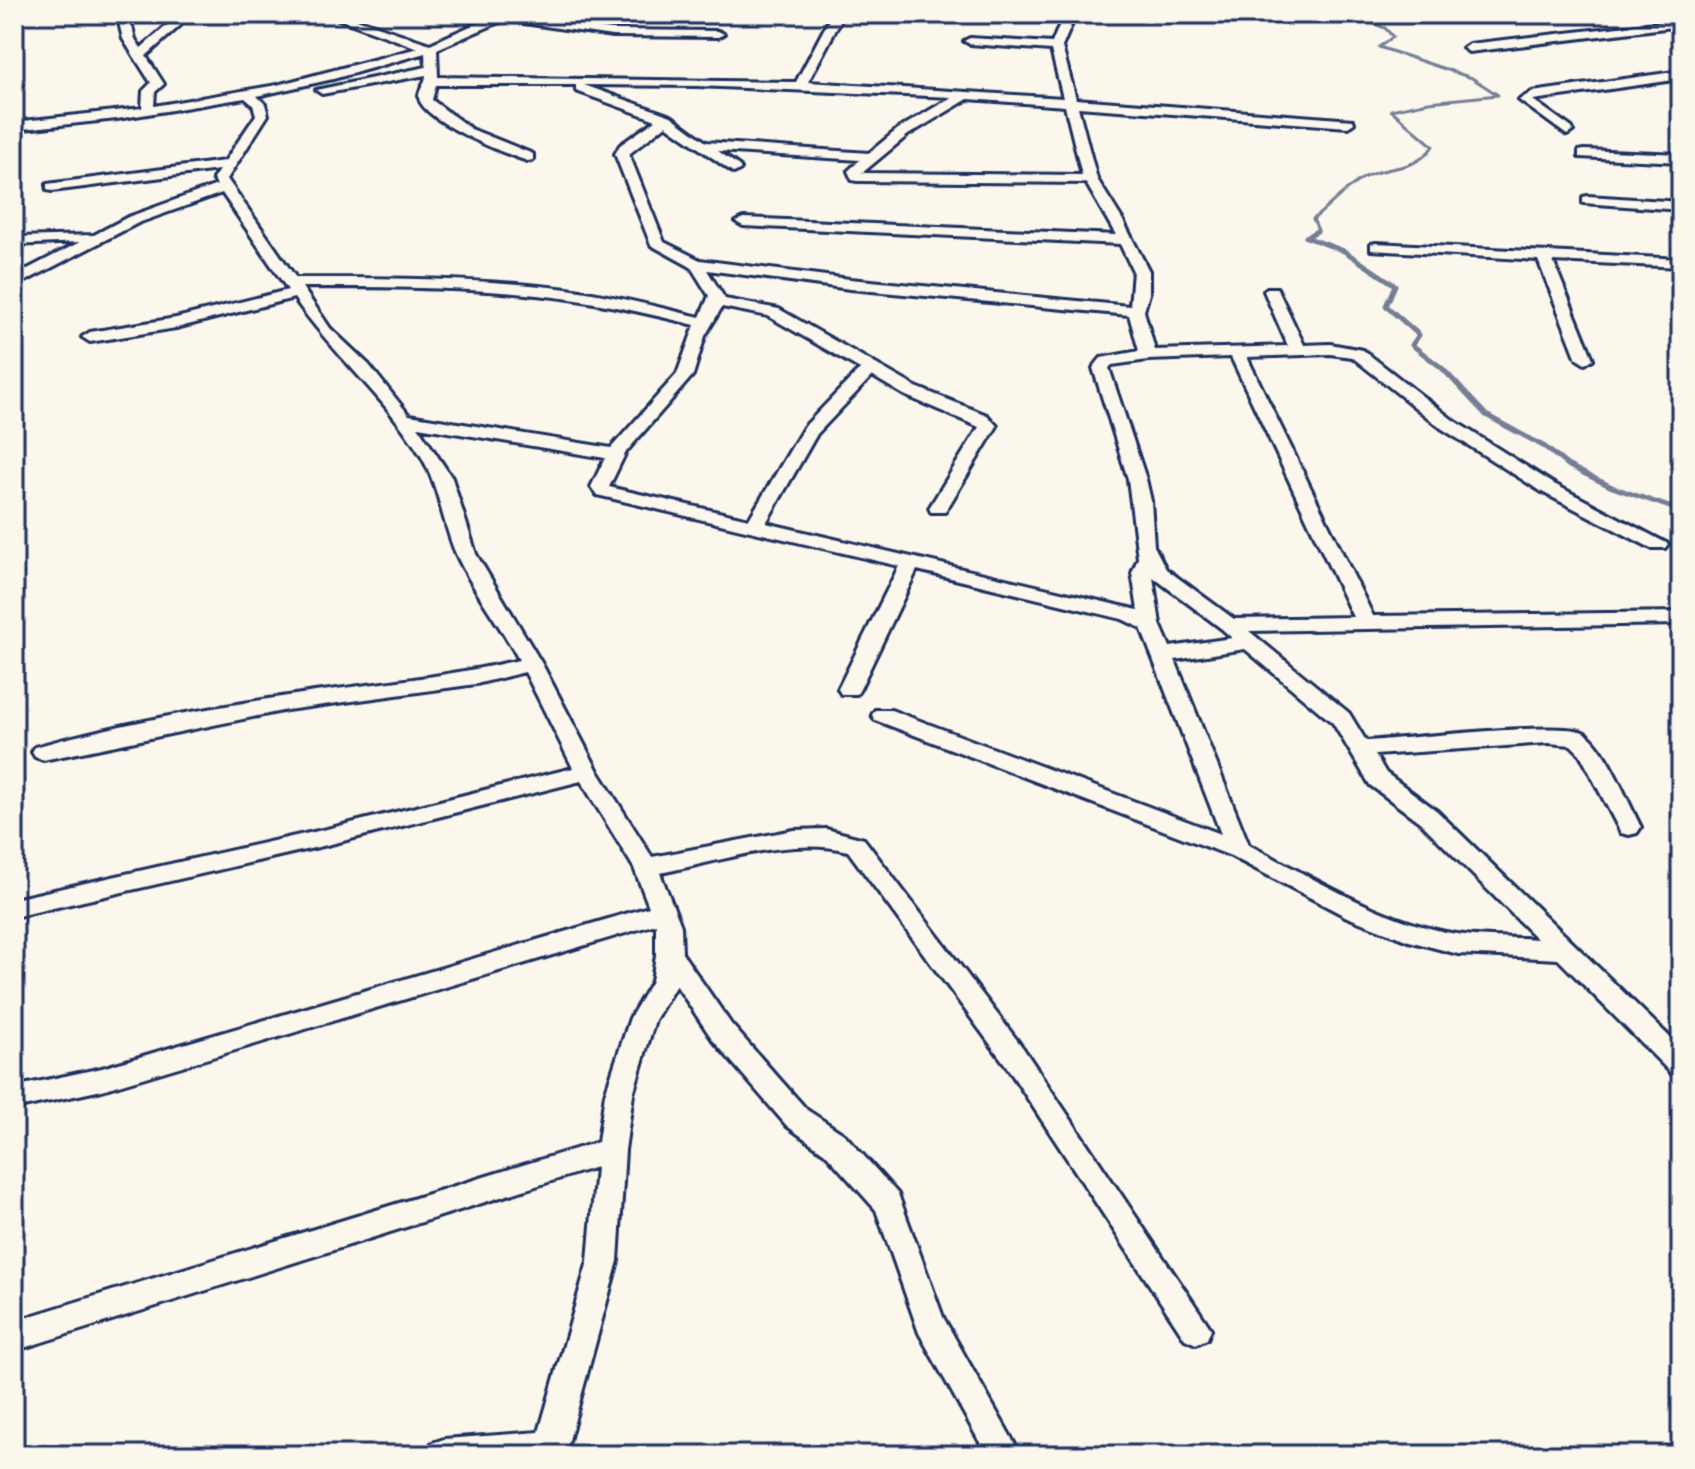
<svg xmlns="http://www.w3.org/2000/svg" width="1695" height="1469" font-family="Itim,sans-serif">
  <rect width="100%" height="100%" fill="#fbf7ec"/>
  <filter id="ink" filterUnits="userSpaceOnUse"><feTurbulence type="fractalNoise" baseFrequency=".0125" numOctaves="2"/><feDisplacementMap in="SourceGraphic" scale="16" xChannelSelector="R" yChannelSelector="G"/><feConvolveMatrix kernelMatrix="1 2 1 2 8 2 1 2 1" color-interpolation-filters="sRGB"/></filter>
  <g filter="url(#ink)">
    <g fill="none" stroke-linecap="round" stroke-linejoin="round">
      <path stroke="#747e96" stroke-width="3" d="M 1313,233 L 1318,230 L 1313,219 C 1331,205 1347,186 1367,176 C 1391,165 1417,171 1433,146 L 1391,110 L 1429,102 L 1498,95 L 1472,78 L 1379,47 L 1393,37 L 1385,28 L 1349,14"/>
      <path stroke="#747e96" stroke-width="5" d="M 1317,231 L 1306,237 L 1344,251 L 1395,285 L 1386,306 L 1419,335 L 1412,345 L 1442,368 L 1486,415 L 1545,447 L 1567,465 L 1612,487 L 1681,511"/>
      <g stroke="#1b2f5e" stroke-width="6">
        <path id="minor" d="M 117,14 L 129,14 L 135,39 L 141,48 L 180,14 L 193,14 L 146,56 L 164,84 L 155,92 L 154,106 L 277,85 L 418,48 L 325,14 L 342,14 L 430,44 L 498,14 L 612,30 L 718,31 L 724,34 L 718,37 L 612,36 L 504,20 L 437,49 L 438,77 L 796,82 L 832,14 L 844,14 L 808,82 L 1063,98 L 1051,50 L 970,44 L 964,41 L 970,38 L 1052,43 L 1064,14 L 1076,14 L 1062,47 L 1076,99 L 1353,120 L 1354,123 L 1348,127 L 1078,107 L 1097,179 L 1122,219 L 1149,271 L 1149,294 L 1144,311 L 1155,350 L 1288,346 L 1264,291 L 1267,288 L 1277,288 L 1304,345 L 1330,344 L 1363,350 L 1453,420 L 1554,484 L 1668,544 L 1665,548 L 1651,548 L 1542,492 L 1441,428 L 1352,357 L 1330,354 L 1247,357 L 1373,616 L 1681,612 L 1681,624 L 1249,631 L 1349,713 L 1366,741 C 1402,739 1559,721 1583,732 C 1605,743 1629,805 1641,827 L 1637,833 L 1629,835 L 1621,833 L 1580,754 L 1571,745 L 1548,743 L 1375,755 L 1386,773 L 1437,811 L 1681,1048 L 1681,1076 L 1671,1073 L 1558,959 L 1458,954 L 1409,941 L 1347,917 L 1231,856 L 875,720 L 872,715 L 875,710 L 891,710 L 1221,834 L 1141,628 L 1122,619 L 917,570 L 860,689 L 857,694 L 841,694 L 838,689 L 899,566 L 597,495 L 591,487 L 605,458 L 418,427 L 452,478 L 476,554 L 542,664 L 598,771 L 652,857 L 794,830 L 826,829 L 864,839 L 1023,1048 L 1211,1329 L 1207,1339 L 1196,1344 L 1185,1339 L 1005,1064 L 848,851 C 791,836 718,862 660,873 L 681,926 L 682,953 L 731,1024 L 807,1110 L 845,1135 L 898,1194 L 943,1317 L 1021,1455 L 987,1455 L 919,1333 L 876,1210 L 825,1153 L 787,1126 L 713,1040 L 676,985 L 655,1020 L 633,1094 L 625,1150 L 618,1261 L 565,1455 L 428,1455 L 432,1443 L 444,1439 L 539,1432 L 588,1261 L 596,1167 L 14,1351 L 14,1321 L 598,1142 L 605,1094 L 630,1018 L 652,981 L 656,955 L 656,924 L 102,1090 L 14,1109 L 14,1087 L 102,1068 L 649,907 L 634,868 L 581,781 L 327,845 L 14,917 L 14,899 L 327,829 L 573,768 L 525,672 L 476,684 L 287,710 L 43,760 L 35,757 L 32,752 L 35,747 C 117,724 204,709 288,696 C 365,684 443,678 519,660 C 500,624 473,591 456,554 C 441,519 439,483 418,451 C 383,395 331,352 294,298 L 176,328 L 90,342 L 82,337 L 90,332 L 176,318 L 288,290 L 222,193 L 138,223 L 14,287 L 14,276 L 80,242 L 14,245 L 14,237 L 94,235 L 128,217 L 217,185 L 213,179 L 219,170 L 52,191 L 47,190 L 47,184 L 225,161 L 256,115 L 253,105 L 245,98 L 117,119 L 14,130 L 14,122 L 142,108 L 143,91 L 151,83 L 123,39 ZM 425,53 L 426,67 L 316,90 L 322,94 L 426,75 C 426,83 418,90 419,98 C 423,121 507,155 528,161 L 533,160 L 533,154 L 471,129 L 432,100 L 436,85 L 576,85 L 576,91 L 656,120 L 620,145 L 615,154 L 651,245 L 691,267 L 709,296 L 700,317 C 656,307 612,295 567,289 C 477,278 386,278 296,278 L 227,179 L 268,115 L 265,104 L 257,96 L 333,79 ZM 584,85 L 697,86 L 952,97 L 898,129 L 869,153 L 706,142 L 671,116 ZM 968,99 L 1065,106 L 1082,175 L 862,173 L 908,135 ZM 666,125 L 734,173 L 741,169 L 739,166 L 718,151 L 860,160 L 848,171 L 852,180 L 857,181 L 1086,183 L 1116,235 L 743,218 L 736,222 L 743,226 L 1120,244 L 1133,271 L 1130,306 L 850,279 L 700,260 L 664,242 L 629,154 ZM 707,270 L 850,289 L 1129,315 L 1139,351 L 1101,358 L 1093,368 L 1128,479 L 1138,558 L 1132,573 L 1138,610 L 766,523 L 817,434 L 872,376 L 904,395 L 979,427 L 929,508 L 931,512 L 945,512 L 997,426 L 987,415 L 916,387 L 779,309 L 725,299 ZM 302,287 C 391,287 481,287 570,299 C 612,305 654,315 695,325 L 677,374 L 611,448 L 409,415 L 369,365 L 330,328 ZM 722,307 L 768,316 L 860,369 L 804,427 L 749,519 L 609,487 L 626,452 L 693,375 L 705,336 ZM 1231,357 L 1353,617 L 1234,619 L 1166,569 L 1154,546 L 1151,501 L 1146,479 L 1109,368 L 1112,365 L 1148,360 ZM 1153,577 L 1222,629 L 1232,638 L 1170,647 L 1160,624 ZM 1245,649 L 1333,723 L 1370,785 L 1421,823 L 1537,939 C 1511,937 1483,938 1457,934 C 1383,922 1314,878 1249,845 L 1175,660 Z
          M 869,14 L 890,14 L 884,17 Z
          M 1681,20 L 1681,26 L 1469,52 L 1463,48 L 1469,44 Z
          M 1681,71 L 1681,79 L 1533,100 L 1572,128 L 1573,131 L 1567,135 L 1519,100 L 1532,92 Z
          M 1584,150 L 1681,154 L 1681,162 L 1579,157 L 1579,151 Z
          M 1588,196 L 1681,202 L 1681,210 L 1583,203 L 1583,197 Z
          M 1376,243 L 1681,259 L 1681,267 L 1553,261 L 1593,359 L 1585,364 L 1577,359 L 1538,260 L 1371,250 L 1371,244 Z"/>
      </g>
      <use href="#minor" fill="#fbf7ec" fill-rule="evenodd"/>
    </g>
  </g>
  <rect width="1695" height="1469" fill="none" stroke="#fbf7ec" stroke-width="48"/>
  <rect x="24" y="24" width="1647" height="1421" fill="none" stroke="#1b2f5e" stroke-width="3" filter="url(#ink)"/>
</svg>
